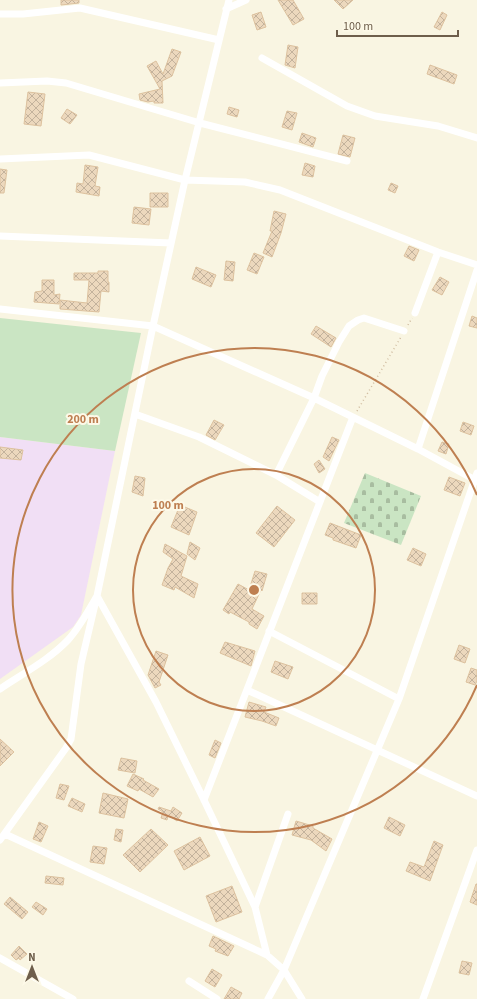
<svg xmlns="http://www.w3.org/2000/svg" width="477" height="999" font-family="'Source Sans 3',sans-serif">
  <defs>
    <pattern id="cemetery-stones" width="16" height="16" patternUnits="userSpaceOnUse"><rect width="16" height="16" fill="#cae5c3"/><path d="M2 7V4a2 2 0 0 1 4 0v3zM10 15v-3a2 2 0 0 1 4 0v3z" fill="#a8bda0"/></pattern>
    <pattern id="building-cross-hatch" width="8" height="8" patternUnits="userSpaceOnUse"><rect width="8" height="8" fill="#ecd8bd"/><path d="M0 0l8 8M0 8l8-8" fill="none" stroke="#c3b29c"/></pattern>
  </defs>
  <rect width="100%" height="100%" fill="#f9f5e2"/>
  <path fill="#f1dff5" d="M 0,437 L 115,451 L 81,615 L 73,627 L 0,679 Z"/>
  <path fill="url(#cemetery-stones)" d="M 365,473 L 421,496 L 401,545 L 344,523 Z"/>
  <path fill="#cae5c3" d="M 0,318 L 141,333 L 115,451 L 0,437 Z"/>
  <path fill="url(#building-cross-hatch)" stroke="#ddc29f" d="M 61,0 L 79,0 L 79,3 L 61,5 Z
    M 278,0 L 293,0 L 304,19 L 293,25 Z
    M 334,0 L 353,0 L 343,9 Z
    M 261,12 L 266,27 L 257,30 L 252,15 Z
    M 442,12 L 447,15 L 440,30 L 434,27 Z
    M 288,45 L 298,47 L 295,68 L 285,65 Z
    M 172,49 L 181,52 L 172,76 L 162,81 L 163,103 L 154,103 L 154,101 L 148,102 L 140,100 L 139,94 L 160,89 L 147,66 L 156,61 L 163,74 Z
    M 430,65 L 457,75 L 454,84 L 427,74 Z
    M 28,92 L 45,94 L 41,126 L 24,124 Z
    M 229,107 L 239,110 L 237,117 L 227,114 Z
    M 67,109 L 77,115 L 70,124 L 61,118 Z
    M 287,111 L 297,113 L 292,130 L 282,127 Z
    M 302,133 L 316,138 L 313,147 L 299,142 Z
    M 343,135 L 355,138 L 350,157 L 338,154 Z
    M 305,163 L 315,166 L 313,177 L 302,175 Z
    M 85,165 L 98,167 L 95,186 L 100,187 L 99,196 L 76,192 L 77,183 L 83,184 Z
    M 0,169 L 7,170 L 4,193 L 0,193 Z
    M 391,183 L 398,186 L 395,193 L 388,190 Z
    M 150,193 L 168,193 L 168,207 L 150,207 Z
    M 134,207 L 151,209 L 149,225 L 132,223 Z
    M 274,211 L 286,214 L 281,233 L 272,257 L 263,253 L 272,231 L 270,231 Z
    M 409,246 L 419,250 L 414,261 L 404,256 Z
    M 254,253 L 264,257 L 257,274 L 247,270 Z
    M 226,261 L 235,262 L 233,281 L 224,280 Z
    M 196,267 L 216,275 L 211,287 L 192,279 Z
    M 98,271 L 108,271 L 108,282 L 109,282 L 109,292 L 101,291 L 99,312 L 60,309 L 60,300 L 87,303 L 89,280 L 74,280 L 74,273 L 98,273 Z
    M 440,277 L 449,282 L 442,295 L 432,290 Z
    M 42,280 L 54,280 L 54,295 L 60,294 L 59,304 L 34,302 L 35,292 L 42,291 Z
    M 472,316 L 477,318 L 477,328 L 469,326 Z
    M 316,326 L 336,338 L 331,347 L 311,334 Z
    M 214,420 L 224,425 L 215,440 L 206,435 Z
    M 463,422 L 474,426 L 471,435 L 460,431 Z
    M 332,437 L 339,440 L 329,461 L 323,457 Z
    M 442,442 L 449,444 L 446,454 L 438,451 Z
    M 0,447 L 23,450 L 21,460 L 0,458 Z
    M 319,460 L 325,469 L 319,473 L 314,464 Z
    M 135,476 L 145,478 L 143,496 L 132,492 Z
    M 449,477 L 465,483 L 460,496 L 444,490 Z
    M 180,505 L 197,512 L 189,535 L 171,527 Z
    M 277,506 L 295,520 L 274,547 L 256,533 Z
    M 330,523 L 361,535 L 356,548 L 333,540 L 333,538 L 325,535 Z
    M 190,542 L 200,548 L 195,560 L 187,554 Z
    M 165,544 L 187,556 L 181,576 L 198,584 L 194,598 L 175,587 L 174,590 L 162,585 L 168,568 L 173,559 L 163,552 Z
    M 413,548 L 426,554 L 421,566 L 407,560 Z
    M 255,571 L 267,574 L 262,591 L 261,590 L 252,609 L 264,616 L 257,629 L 249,624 L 249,622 L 230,612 L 229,614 L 223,610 L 238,584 L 249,590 Z
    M 302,593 L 317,593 L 317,604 L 302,604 Z
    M 225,642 L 255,651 L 251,666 L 220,653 Z
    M 459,645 L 470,649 L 465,663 L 454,659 Z
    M 156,651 L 168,655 L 159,682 L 161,685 L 155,688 L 148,675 Z
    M 275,661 L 293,667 L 288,679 L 271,672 Z
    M 471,668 L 477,670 L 477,681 L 475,685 L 466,682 Z
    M 249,702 L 266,707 L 264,712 L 279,718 L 276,726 L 262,721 L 245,717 Z
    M 0,739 L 14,752 L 0,766 Z
    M 215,740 L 221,743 L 215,758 L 209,755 Z
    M 121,758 L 137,761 L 135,773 L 118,770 Z
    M 133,774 L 144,779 L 143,780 L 159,789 L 153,797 L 139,789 L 138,791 L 127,786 Z
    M 60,784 L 69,786 L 64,800 L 56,798 Z
    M 103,793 L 128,799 L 124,818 L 99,813 Z
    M 72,798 L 85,804 L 82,812 L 68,806 Z
    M 159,807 L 171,811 L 173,807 L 182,813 L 177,821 L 168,815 L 167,820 L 161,818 L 163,812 L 158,809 Z
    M 389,817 L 405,825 L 400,836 L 384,828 Z
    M 296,821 L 313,826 L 313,828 L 332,839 L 326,851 L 311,840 L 292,835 Z
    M 39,822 L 48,826 L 41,842 L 33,839 Z
    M 116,829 L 123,830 L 121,842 L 114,840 Z
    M 151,829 L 168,845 L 140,872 L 123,855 Z
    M 200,837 L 210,856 L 184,870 L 174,851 Z
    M 434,841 L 443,845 L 430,881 L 406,871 L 410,862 L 424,867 Z
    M 93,846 L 107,848 L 104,864 L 90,862 Z
    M 46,876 L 64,878 L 63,885 L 45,883 Z
    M 476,884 L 477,884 L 477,905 L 470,902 Z
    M 232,886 L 242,912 L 216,922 L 206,896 Z
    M 10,897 L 28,912 L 22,919 L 4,904 Z
    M 36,902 L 47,909 L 43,915 L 32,907 Z
    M 213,936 L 234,946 L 228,956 L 215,951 L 216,949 L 209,946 Z
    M 19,946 L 27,954 L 20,960 L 19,958 L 16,960 L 11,955 Z
    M 462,961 L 472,963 L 469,975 L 459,973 Z
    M 212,969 L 222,975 L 215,987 L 205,981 Z
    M 231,987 L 242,993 L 239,999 L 224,999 Z"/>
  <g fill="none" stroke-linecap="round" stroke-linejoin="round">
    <path stroke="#d0bca0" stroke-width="1.5" stroke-dasharray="1 3" stroke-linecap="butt" d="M 408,325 L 412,318
      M 357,411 L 401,337"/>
    <path stroke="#fff" stroke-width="7" d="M 226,9 L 246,0
      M 0,14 L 23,14 L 80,8 L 219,40
      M 262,58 L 347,106 L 375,116 L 438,126 L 477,138
      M 0,83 L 47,81 L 66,83 L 200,123 L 347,161
      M 0,159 L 89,155 L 185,180 L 245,182 L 280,190 L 438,252 L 477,265
      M 0,236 L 171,243
      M 0,309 L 153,326 L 314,398 L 418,449 L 477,481
      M 415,313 L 438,252
      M 135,414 L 199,437 L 276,475 L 320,502
      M 418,449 L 477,270
      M 276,475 L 314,398 L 322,376 L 339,342 L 349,326 L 358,320 L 364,318 L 404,331
      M 269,631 L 399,699
      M 0,689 C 22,674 49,660 68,640 C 80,627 88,611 97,596 L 156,702 L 204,800 L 255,907 L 267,955 L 284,970 L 302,999
      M 247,690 L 477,796
      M 204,800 L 353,417
      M 5,834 L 267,955
      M 0,840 L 66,748 L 71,739 L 81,664 L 97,596 L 153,326 L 185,180 L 229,0
      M 255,907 L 288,814
      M 0,958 L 73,999
      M 189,981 L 217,999
      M 268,999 L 284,970 L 399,699 L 477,473
      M 423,999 L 477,850"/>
  </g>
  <g fill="none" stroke="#be7f51" stroke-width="2">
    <circle cx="254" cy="590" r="121"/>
    <path d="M477 685A242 242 0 1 1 477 495"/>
  </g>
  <circle cx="254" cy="590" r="6" fill="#be7f51" stroke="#fdf9e8" stroke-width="2"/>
  <g font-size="12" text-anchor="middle" font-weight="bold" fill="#be7f51" stroke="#fdf9e8" stroke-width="4" stroke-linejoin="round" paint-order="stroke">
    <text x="83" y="423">200 m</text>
    <text x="168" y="509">100 m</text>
  </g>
  <g transform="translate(32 967)" stroke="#fdf9e8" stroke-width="3" paint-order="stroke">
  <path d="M0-3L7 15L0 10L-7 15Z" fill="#6e5e4b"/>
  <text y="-6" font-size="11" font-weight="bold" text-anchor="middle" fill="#6e5e4b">N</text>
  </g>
  <path d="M337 30v6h121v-6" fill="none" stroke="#6e5e4b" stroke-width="2"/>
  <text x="343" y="30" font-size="12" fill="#6e5e4b" stroke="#fdf9e8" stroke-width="3" paint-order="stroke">100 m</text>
</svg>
